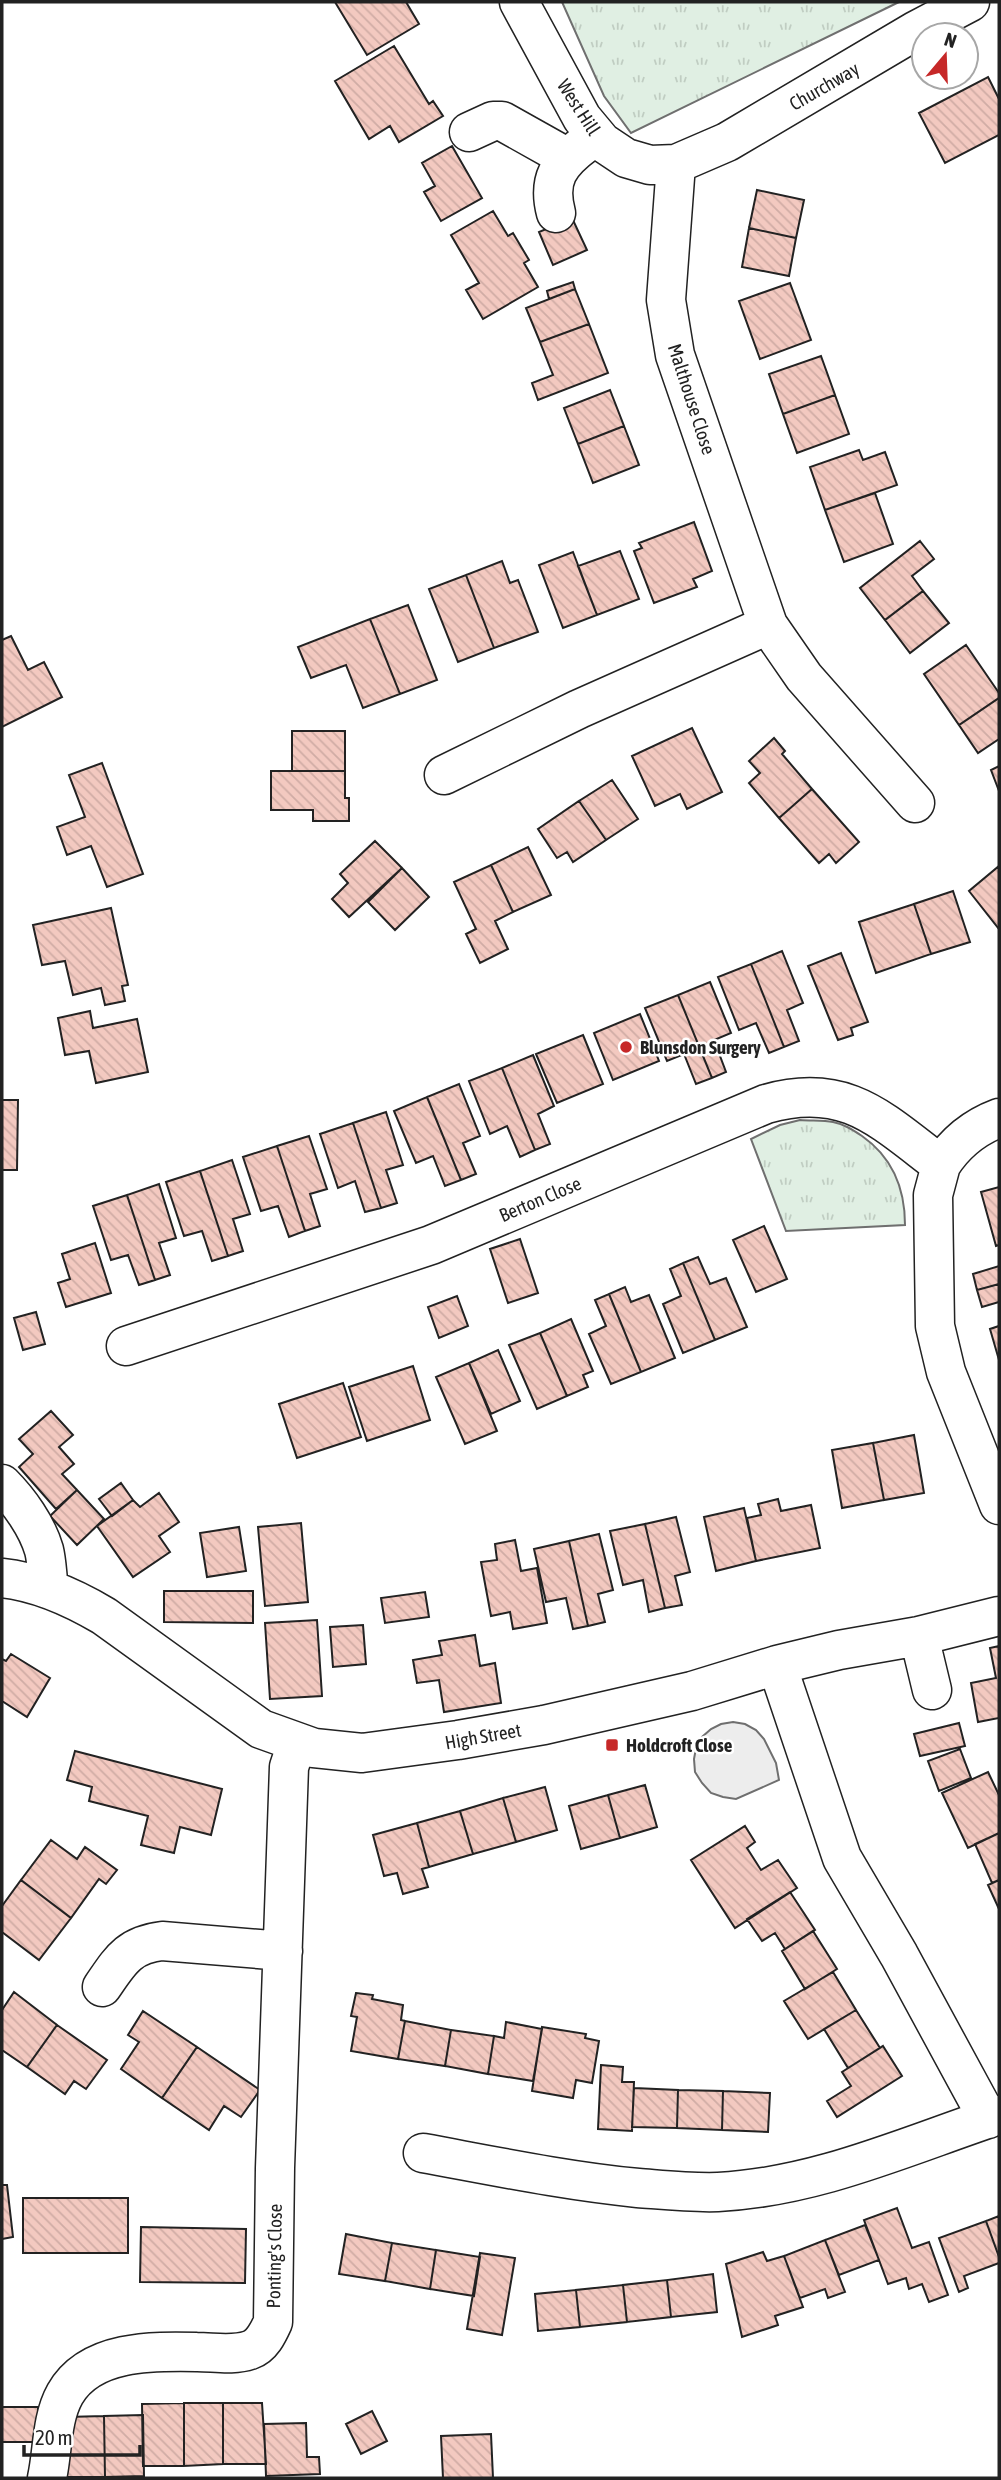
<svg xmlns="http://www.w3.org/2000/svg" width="1001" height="2480" font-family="'Asap Condensed',sans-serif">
  <defs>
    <pattern id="grass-tufts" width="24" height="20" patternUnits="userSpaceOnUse" patternTransform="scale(1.75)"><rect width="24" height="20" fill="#e0efe3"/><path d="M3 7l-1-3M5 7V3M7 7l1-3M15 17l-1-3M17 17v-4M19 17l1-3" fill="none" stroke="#c0cdc2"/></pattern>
    <pattern id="building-back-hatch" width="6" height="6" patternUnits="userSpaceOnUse" patternTransform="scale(1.75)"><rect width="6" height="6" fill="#f3c9c0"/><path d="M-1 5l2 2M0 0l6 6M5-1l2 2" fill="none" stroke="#d0aca5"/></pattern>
  </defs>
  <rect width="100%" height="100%" fill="#fff"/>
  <path fill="url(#grass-tufts)" stroke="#6f6f6f" stroke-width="2" d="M 562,2 L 899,2 L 631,133 L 604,96 Z
    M 800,1120 C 811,1121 823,1120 833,1122 C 844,1124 853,1130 862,1136 C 892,1157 905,1189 905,1225 L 786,1231 L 751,1139 L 780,1125 Z"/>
  <path fill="#ededed" stroke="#6f6f6f" stroke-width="2" d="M 733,1722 L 745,1724 L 756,1730 L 764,1739 L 776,1763 L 779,1780 L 736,1799 L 723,1797 L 711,1793 L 702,1783 L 695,1772 L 694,1759 L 696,1748 L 702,1737 L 711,1729 L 721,1724 Z"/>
  <path fill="url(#building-back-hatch)" stroke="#222" stroke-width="2" d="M 335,2 L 406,2 L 419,24 L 367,55 Z
    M 394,46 L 429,104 L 433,101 L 443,116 L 399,142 L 390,126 L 369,139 L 335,81 Z
    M 988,77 L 999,99 L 999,135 L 945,163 L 919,113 Z
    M 452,146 L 482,198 L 441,221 L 424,192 L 435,186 L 422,163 Z
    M 757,190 L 804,200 L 796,238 L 749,228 Z
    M 493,211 L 508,236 L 513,233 L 529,260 L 524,263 L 538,287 L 483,319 L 466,290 L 479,283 L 451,235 Z
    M 572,218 L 587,250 L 553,265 L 539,232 Z
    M 749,228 L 796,238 L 789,276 L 742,267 Z
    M 573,282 L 575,289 L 549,299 L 547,291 Z
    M 790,283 L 811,340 L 760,359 L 739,301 Z
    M 575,289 L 589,324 L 540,342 L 526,308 Z
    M 589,324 L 608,373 L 538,400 L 532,383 L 553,375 L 540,342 Z
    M 821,356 L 835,395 L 783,414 L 769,374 Z
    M 610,390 L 624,426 L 578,444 L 564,408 Z
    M 835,395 L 849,434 L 797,453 L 783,414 Z
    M 624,426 L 639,465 L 593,483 L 578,444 Z
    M 859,450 L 863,460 L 885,452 L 897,485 L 825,510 L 810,467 Z
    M 875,493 L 893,544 L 844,562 L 825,510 Z
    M 694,522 L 712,571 L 693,579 L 697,587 L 654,603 L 634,551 L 642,548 L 639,543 Z
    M 920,541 L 934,559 L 912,576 L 923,591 L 885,620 L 860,588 Z
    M 620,551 L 639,599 L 597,615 L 578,566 Z
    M 573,552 L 597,615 L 563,628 L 539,565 Z
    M 502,561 L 510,583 L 518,580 L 538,632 L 494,648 L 466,575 Z
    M 466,575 L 494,648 L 458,662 L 429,589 Z
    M 923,591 L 949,623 L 910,653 L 885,620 Z
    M 408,605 L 437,680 L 400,694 L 370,619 Z
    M 370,619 L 400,694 L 363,708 L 346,665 L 311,678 L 298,647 Z
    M 11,636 L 28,670 L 44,662 L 62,697 L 2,727 L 2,640 Z
    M 966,645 L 999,693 L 999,698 L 959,725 L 924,674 Z
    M 999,698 L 999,739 L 978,753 L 959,725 Z
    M 692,728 L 722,792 L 687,809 L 680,794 L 655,806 L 632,756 Z
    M 292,731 L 345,731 L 345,771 L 292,771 Z
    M 774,738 L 785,751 L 782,754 L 812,789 L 779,818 L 749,783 L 760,773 L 749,761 Z
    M 102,763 L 143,874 L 107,887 L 91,846 L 67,855 L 57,827 L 85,817 L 69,775 Z
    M 999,766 L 999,791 L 991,770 Z
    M 271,771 L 345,771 L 345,798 L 349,798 L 349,821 L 313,821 L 313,810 L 271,810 Z
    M 612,780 L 638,819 L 606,840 L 579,801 Z
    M 812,789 L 859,842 L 836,863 L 829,854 L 819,863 L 779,818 Z
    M 579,801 L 606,840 L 573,862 L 567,852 L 557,858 L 538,829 Z
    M 375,841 L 402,868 L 349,917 L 332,899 L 348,883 L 340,874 Z
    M 528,847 L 551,895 L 513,912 L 491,865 Z
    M 491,865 L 513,912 L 495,921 L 508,949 L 480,963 L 466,934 L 476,929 L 454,882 Z
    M 999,866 L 999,929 L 969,891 Z
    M 402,868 L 429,897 L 395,930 L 368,902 Z
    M 953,891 L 970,942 L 931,954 L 914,904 Z
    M 914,904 L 931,954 L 876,973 L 859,922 Z
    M 111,908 L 128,985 L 122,986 L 125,1001 L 105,1005 L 101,988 L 73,995 L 65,961 L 42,965 L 33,925 Z
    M 782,951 L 803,1003 L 787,1010 L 799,1041 L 784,1047 L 751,964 Z
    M 841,953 L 868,1022 L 851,1028 L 853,1035 L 838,1040 L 808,966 Z
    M 751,964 L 784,1047 L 769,1053 L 756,1023 L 739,1030 L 718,977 Z
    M 710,982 L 731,1033 L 714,1040 L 726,1072 L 712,1078 L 678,995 Z
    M 678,995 L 712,1078 L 696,1084 L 684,1054 L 667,1061 L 645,1008 Z
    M 90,1011 L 93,1028 L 137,1019 L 148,1072 L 96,1083 L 89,1051 L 65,1055 L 58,1018 Z
    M 640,1014 L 659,1061 L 613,1080 L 594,1033 Z
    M 583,1035 L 603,1084 L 557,1103 L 536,1054 Z
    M 533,1055 L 554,1106 L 538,1114 L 550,1144 L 535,1150 L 502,1068 Z
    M 502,1068 L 535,1150 L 520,1157 L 507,1126 L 490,1134 L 469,1081 Z
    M 459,1084 L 480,1136 L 463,1143 L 476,1174 L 461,1180 L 427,1097 Z
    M 427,1097 L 461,1180 L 445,1186 L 433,1156 L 416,1163 L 394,1111 Z
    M 2,1100 L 18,1100 L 17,1170 L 2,1170 Z
    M 386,1112 L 403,1165 L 386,1170 L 397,1203 L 381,1208 L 353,1123 Z
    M 353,1123 L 381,1208 L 365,1212 L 355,1181 L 338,1188 L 320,1134 Z
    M 309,1136 L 327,1189 L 310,1194 L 320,1226 L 305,1231 L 277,1146 Z
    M 277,1146 L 305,1231 L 289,1237 L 278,1206 L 261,1211 L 243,1157 Z
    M 232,1160 L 250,1214 L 233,1219 L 243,1251 L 228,1256 L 200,1171 Z
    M 200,1171 L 228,1256 L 212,1261 L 202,1231 L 184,1236 L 166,1182 Z
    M 159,1184 L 176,1238 L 159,1243 L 170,1275 L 155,1280 L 127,1195 Z
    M 999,1187 L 999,1245 L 996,1246 L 981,1192 Z
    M 127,1195 L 155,1280 L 139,1285 L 128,1255 L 111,1260 L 93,1206 Z
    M 764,1226 L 787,1279 L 756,1292 L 733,1240 Z
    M 520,1239 L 538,1293 L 508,1303 L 490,1249 Z
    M 95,1243 L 111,1293 L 66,1307 L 58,1283 L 70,1279 L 62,1254 Z
    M 698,1257 L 710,1284 L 726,1278 L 747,1327 L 715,1340 L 683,1263 Z
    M 683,1263 L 715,1340 L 683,1353 L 663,1304 L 681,1296 L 670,1269 Z
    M 999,1266 L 999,1284 L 977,1290 L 973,1274 Z
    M 999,1284 L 999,1302 L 982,1307 L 977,1290 Z
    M 625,1287 L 631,1302 L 649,1295 L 675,1358 L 641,1372 L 609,1294 Z
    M 609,1294 L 641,1372 L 611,1384 L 589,1334 L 606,1326 L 595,1300 Z
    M 457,1296 L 468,1326 L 439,1338 L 428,1307 Z
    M 36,1312 L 45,1344 L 23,1350 L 14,1318 Z
    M 571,1319 L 593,1371 L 583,1375 L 588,1387 L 567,1396 L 540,1333 Z
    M 999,1326 L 999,1360 L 990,1329 Z
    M 540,1333 L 567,1396 L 537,1409 L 509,1345 Z
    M 498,1350 L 520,1401 L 491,1414 L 469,1363 Z
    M 469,1363 L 497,1431 L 465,1444 L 436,1377 Z
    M 413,1366 L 430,1420 L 367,1441 L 349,1387 Z
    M 343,1383 L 361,1437 L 297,1458 L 279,1404 Z
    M 51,1411 L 73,1435 L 59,1447 L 74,1464 L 62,1474 L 77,1490 L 56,1509 L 19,1467 L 33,1454 L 19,1439 Z
    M 914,1435 L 924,1493 L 884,1500 L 873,1443 Z
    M 873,1443 L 884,1500 L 842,1508 L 832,1450 Z
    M 121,1483 L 133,1500 L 112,1516 L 99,1499 Z
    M 77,1490 L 104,1519 L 77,1545 L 50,1516 Z
    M 159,1493 L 179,1522 L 159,1536 L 170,1552 L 133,1577 L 97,1526 L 133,1500 L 140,1507 Z
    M 778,1499 L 781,1511 L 811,1505 L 820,1548 L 756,1561 L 747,1518 L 761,1515 L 758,1504 Z
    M 744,1508 L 756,1561 L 716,1571 L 704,1517 Z
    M 676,1517 L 690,1572 L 675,1576 L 682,1605 L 665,1608 L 645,1524 Z
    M 301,1523 L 308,1602 L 265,1606 L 258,1527 Z
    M 645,1524 L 665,1608 L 649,1612 L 643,1580 L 623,1585 L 610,1531 Z
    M 239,1527 L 246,1571 L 207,1577 L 200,1533 Z
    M 599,1534 L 613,1590 L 598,1594 L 605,1622 L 588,1626 L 569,1541 Z
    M 515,1540 L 521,1571 L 537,1568 L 547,1623 L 513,1629 L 510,1612 L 491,1616 L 481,1562 L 497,1560 L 495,1544 Z
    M 569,1541 L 588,1626 L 573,1629 L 566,1598 L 546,1602 L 534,1549 Z
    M 164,1591 L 253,1591 L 253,1623 L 164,1622 Z
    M 425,1592 L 429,1617 L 385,1623 L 381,1598 Z
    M 317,1620 L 322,1696 L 270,1699 L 265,1623 Z
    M 363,1625 L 366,1664 L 333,1667 L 330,1627 Z
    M 475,1635 L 480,1666 L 495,1663 L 501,1703 L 444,1712 L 439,1680 L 417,1683 L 413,1660 L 442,1655 L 439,1641 Z
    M 999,1646 L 999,1718 L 978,1722 L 971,1683 L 996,1678 L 990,1648 Z
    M 11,1654 L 50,1678 L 27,1717 L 2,1701 L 2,1659 L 6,1661 Z
    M 959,1723 L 965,1746 L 920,1756 L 914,1734 Z
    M 960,1749 L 971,1778 L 939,1791 L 928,1761 Z
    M 75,1751 L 222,1789 L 211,1835 L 180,1827 L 174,1853 L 141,1845 L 148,1816 L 89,1801 L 92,1787 L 67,1780 Z
    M 988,1772 L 999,1795 L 999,1833 L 968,1848 L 942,1793 Z
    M 645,1785 L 657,1827 L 620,1838 L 608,1795 Z
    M 545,1787 L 557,1830 L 516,1842 L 503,1798 Z
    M 608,1795 L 620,1838 L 581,1849 L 569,1806 Z
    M 503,1798 L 516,1842 L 473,1854 L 460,1811 Z
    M 460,1811 L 473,1854 L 429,1867 L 417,1823 Z
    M 417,1823 L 429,1867 L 422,1869 L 428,1887 L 403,1894 L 397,1873 L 384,1876 L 373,1835 Z
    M 745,1826 L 755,1842 L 747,1848 L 761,1870 L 778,1860 L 797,1888 L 735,1928 L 691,1860 Z
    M 999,1833 L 999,1880 L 992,1883 L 975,1844 Z
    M 51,1840 L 77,1859 L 85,1847 L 117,1870 L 106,1884 L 99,1879 L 71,1918 L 21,1880 Z
    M 21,1880 L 71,1918 L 39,1960 L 2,1932 L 2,1906 Z
    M 999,1880 L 999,1909 L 988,1885 Z
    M 790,1892 L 815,1930 L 785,1949 L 775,1933 L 762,1941 L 747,1919 Z
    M 813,1931 L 837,1969 L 805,1989 L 782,1951 Z
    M 833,1972 L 856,2010 L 808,2039 L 784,2001 Z
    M 14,1992 L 57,2025 L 27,2067 L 2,2050 L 2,2010 Z
    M 356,1993 L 373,1995 L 372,1999 L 403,2005 L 401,2020 L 405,2021 L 398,2059 L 351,2051 L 357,2017 L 351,2016 Z
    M 856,2010 L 880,2048 L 848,2068 L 824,2029 Z
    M 143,2011 L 197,2047 L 162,2098 L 121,2069 L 139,2042 L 128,2035 Z
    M 405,2021 L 451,2030 L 445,2066 L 398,2059 Z
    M 506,2022 L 542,2029 L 533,2081 L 488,2074 L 494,2036 L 504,2038 Z
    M 57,2025 L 107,2060 L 86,2089 L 74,2081 L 65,2094 L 27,2067 Z
    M 542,2027 L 586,2034 L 585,2038 L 599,2041 L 592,2083 L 576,2080 L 573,2098 L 532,2091 Z
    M 451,2030 L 494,2036 L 488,2074 L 445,2066 Z
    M 883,2046 L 902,2076 L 837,2117 L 827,2101 L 851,2086 L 842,2072 Z
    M 197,2047 L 260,2090 L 241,2117 L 224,2106 L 209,2130 L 162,2098 Z
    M 601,2065 L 623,2067 L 622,2082 L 634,2082 L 632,2131 L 598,2129 Z
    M 634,2088 L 678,2090 L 677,2128 L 632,2127 Z
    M 678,2090 L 723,2091 L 722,2130 L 677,2128 Z
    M 723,2091 L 770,2093 L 768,2132 L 722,2130 Z
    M 2,2185 L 7,2185 L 13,2237 L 2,2239 Z
    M 23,2198 L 128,2198 L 128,2253 L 23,2253 Z
    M 897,2208 L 912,2248 L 929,2242 L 948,2295 L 929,2302 L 922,2284 L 909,2289 L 906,2278 L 888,2284 L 864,2220 Z
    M 999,2216 L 999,2257 L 986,2221 Z
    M 986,2221 L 999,2257 L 999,2263 L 964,2276 L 968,2288 L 959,2292 L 939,2238 Z
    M 865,2225 L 879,2260 L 839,2275 L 825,2240 Z
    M 141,2227 L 246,2229 L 245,2283 L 140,2282 Z
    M 346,2234 L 392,2243 L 385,2281 L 339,2274 Z
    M 825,2240 L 845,2292 L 828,2298 L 825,2289 L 800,2298 L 784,2256 Z
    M 392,2243 L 436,2250 L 430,2289 L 385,2281 Z
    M 436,2250 L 480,2257 L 474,2296 L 430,2289 Z
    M 763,2252 L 767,2261 L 784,2256 L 803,2307 L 775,2316 L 778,2325 L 742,2337 L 726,2264 Z
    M 480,2253 L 515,2258 L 502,2335 L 467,2329 Z
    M 713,2274 L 717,2312 L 671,2317 L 667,2280 Z
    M 667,2280 L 671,2317 L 627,2322 L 623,2285 Z
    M 623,2285 L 627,2322 L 580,2327 L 576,2290 Z
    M 576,2290 L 580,2327 L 538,2331 L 535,2294 Z
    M 184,2403 L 184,2466 L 143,2466 L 142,2404 Z
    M 184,2403 L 223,2403 L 223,2464 L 184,2466 Z
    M 223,2403 L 262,2403 L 266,2464 L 223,2464 Z
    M 2,2407 L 38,2407 L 38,2442 L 2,2442 L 2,2457 Z
    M 372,2411 L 387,2441 L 361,2454 L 346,2424 Z
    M 143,2415 L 144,2476 L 105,2477 L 104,2416 Z
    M 104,2416 L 105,2477 L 67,2477 L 66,2417 Z
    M 306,2423 L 307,2457 L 319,2457 L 320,2474 L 266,2476 L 264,2424 Z
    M 491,2434 L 493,2478 L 443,2478 L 441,2436 Z"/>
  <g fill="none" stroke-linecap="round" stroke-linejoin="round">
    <g stroke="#222" stroke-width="41">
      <path id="minor" d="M 519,2 L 582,118 L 602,142 L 626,158 L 650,165 L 676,164 L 727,142 L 915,31 L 970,2
        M 469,132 L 493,121 L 502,121 L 568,158
        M 676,164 L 666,300 L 675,355 L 768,625 L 804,677 L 915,803
        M 556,213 C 547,179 559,163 586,143
        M 444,775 L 579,709 L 768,625
        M 941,1165 C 955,1143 975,1127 999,1118
        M 126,1346 L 431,1245 L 766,1104 C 846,1081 881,1120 941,1165 L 933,1195 L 935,1326 L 946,1372 L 999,1505
        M 2,1484 C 19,1501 37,1526 44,1550 C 47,1562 47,1576 49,1588
        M 2,1578 C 39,1582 72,1597 104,1616 L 261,1729 L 314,1748 L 362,1753 L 458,1740 L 544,1725 L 692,1691 L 777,1665 L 839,1650 L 919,1636 L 999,1616
        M 919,1636 L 932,1690
        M 777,1665 L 842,1858 L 899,1955 L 988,2119
        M 102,1987 C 120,1961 128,1945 162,1941 L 283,1951
        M 423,2153 C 494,2166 566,2181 638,2188 C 664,2190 691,2193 718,2192 C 817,2187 906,2146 999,2115
        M 47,2478 C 53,2451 51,2419 65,2394 C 90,2350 152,2351 197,2352 C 214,2352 233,2356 250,2350 C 262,2346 268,2333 273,2322 L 275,2168 L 289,1767 L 297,1743"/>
    </g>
    <use href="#minor" stroke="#fff" stroke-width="38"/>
  </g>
  <g fill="#c62828" stroke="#fff" stroke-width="2.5">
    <circle cx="626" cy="1047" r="7"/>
    <rect x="605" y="1738" width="14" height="14" rx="3.5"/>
  </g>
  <g text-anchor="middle" stroke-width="5" stroke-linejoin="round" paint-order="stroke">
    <g font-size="19" fill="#222" stroke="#fff">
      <text transform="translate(824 86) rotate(-30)" y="7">Churchway</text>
      <text transform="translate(579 107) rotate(57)" y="7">West Hill</text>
      <text transform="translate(692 399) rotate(72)" y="7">Malthouse Close</text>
      <text transform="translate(540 1199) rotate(-23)" y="7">Berton Close</text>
      <text transform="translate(483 1736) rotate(-10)" y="7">High Street</text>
      <text transform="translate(274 2256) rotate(-89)" y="7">Ponting's Close</text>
    </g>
    <g font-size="19" font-weight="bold" fill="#222" stroke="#fff" text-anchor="start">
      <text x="640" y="1054">Blunsdon Surgery</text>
      <text x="626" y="1752">Holdcroft Close</text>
    </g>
  </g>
  <rect width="1001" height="2480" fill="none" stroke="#222222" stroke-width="7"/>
  <g transform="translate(945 56) rotate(19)"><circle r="33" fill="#ffffff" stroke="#a7a7a7" stroke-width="2"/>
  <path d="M0-5L12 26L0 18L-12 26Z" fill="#c62828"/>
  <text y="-10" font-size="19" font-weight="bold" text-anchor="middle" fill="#222222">N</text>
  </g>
  <path d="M24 2445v10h116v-10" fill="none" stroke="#222222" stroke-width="3.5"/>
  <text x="35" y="2445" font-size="21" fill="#222222" stroke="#ffffff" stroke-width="5" paint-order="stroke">20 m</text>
</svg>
